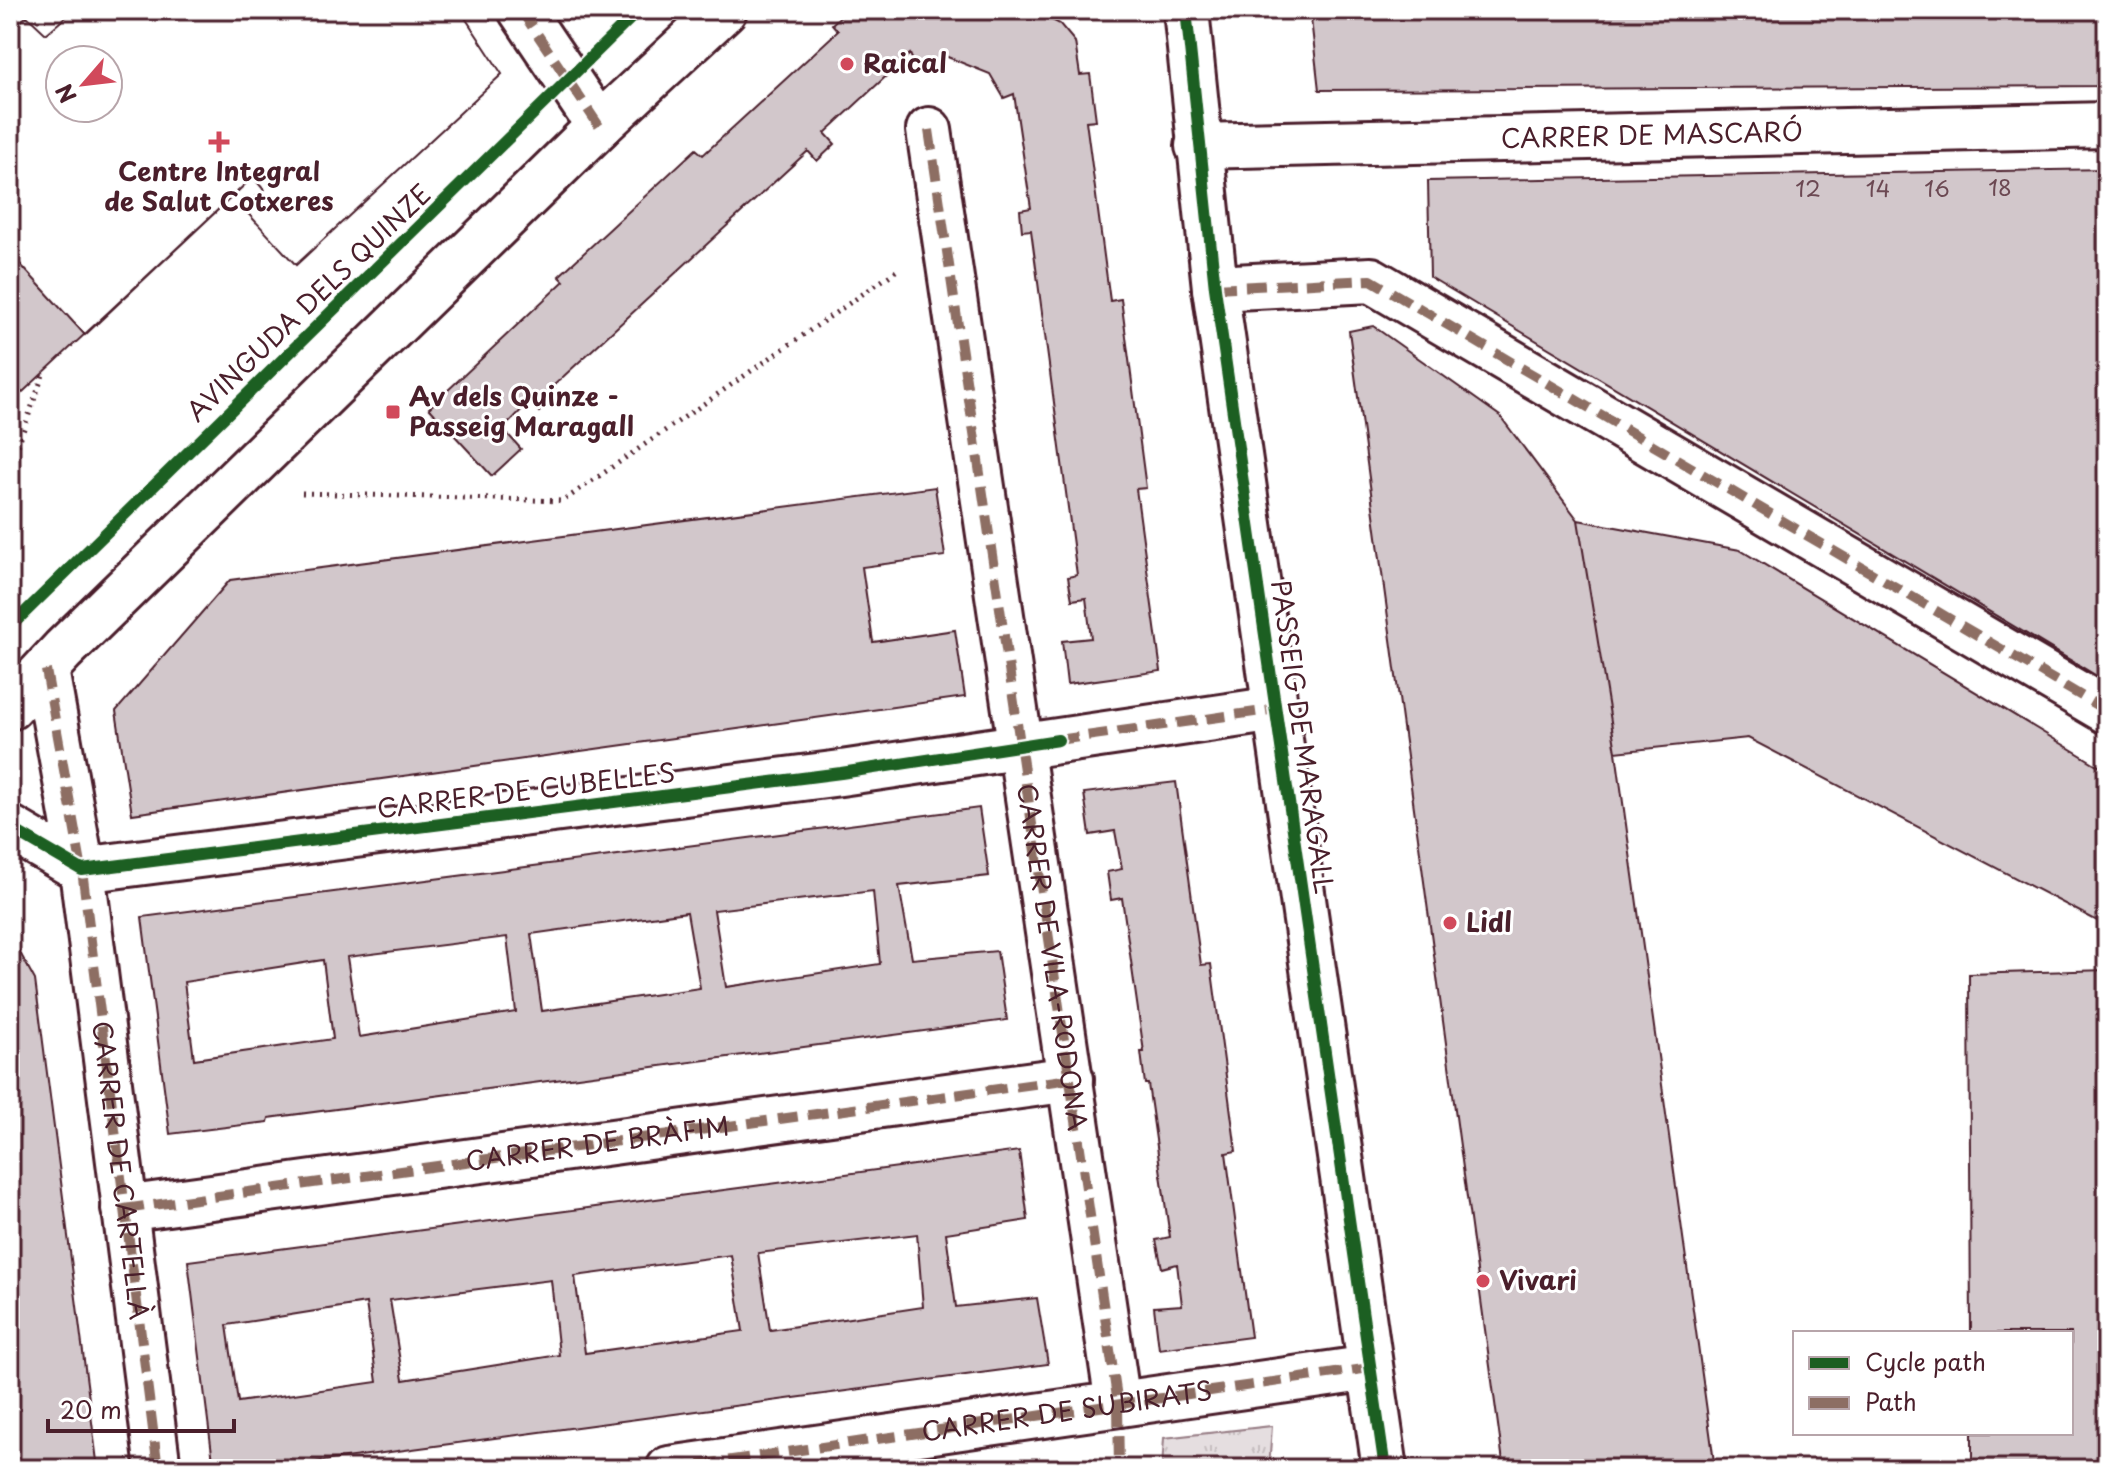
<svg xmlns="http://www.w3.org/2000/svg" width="2117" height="1479" font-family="'Playpen Sans',sans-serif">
  <defs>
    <pattern id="grass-tufts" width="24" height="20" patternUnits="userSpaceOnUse" patternTransform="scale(2)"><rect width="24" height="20" fill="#e5dee0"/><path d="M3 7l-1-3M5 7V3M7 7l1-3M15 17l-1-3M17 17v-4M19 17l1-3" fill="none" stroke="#c6bec0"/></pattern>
  </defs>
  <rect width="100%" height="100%" fill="#fff"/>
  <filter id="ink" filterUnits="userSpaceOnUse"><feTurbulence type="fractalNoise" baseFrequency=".0125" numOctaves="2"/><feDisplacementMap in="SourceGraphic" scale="16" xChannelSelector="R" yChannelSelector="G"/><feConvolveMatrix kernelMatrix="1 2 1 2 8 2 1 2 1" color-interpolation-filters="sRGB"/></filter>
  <g filter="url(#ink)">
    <path fill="url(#grass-tufts)" stroke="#987e86" stroke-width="2" d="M 1272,1426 L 1269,1469 L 1162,1469 L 1164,1438 Z"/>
    <path fill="#d2c7cb" stroke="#4a1f2b" stroke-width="2" fill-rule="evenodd" d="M 74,10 L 460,10 L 502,74 L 296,265 L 243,208 L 264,190 L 253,177 L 85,335 L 10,253 L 10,30 L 27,16 L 46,34 ZM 60,60 L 108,60 L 108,108 L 60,108 Z
      M 74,10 L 460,10 L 502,74 L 296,265 L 243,208 L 264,190 L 253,177 L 10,404 L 10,30 L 27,16 L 46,34 ZM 60,60 L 108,60 L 108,108 L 60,108 Z
      M 847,10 L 1044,10 L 1042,15 L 1060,24 L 1075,42 L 1080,75 L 1090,74 L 1096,120 L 1086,121 L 1110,301 L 1121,299 L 1146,488 L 1136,489 L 1161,671 L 1067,684 L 1062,641 L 1091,638 L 1086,598 L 1072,600 L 1068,577 L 1077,575 L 1031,230 L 1022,231 L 1020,210 L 1031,208 L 1014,94 L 1004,98 L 990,74 L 940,54 L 939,61 L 915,66 L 910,54 L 825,133 L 835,144 L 817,161 L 808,151 L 552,387 L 558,393 L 539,412 L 530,401 L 503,429 L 521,449 L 492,476 L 429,408 L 564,281 L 559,276 L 696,149 L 703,155 L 838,31 L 832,24 Z
      M 1310,10 L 2107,10 L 2107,86 L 1319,90 Z
      M 2107,169 L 2107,682 L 1430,277 L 1428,181 Z
      M 1373,326 L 1500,416 L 1578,520 L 1616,752 L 1715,1469 L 1504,1469 L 1349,331 Z
      M 935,487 L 945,556 L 862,567 L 873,642 L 955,630 L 965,697 L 132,814 L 116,711 L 230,580 Z
      M 1578,520 L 1740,550 L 2107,771 L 2107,926 L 1748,738 L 1616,752 Z
      M 1176,782 L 1201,965 L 1211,964 L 1236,1151 L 1226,1153 L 1251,1337 L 1159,1349 L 1154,1307 L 1182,1305 L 1177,1264 L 1162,1268 L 1156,1240 L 1170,1237 L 1148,1084 L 1145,1084 L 1141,1052 L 1144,1052 L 1122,898 L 1111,900 L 1107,872 L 1122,869 L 1115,831 L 1090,835 L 1084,793 Z
      M 979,808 L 989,876 L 899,886 L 912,959 L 997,951 L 1007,1020 L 269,1118 L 268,1122 L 170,1134 L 142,917 ZM 873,891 L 880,964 L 726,987 L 714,910 ZM 687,912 L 700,988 L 542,1011 L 531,934 ZM 507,937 L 516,1012 L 359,1037 L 347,957 ZM 323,960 L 333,1039 L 194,1059 L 184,982 Z
      M 10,944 L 19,951 L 35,980 L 98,1469 L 10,1469 Z
      M 2107,970 L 2107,1469 L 1972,1469 L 1972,1433 L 2071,1433 L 2071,1333 L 1971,1333 L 1969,974 Z
      M 1019,1151 L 1028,1220 L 946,1233 L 956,1307 L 1037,1298 L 1048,1364 L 263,1469 L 214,1469 L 188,1261 ZM 917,1234 L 923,1307 L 770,1330 L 758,1253 ZM 731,1255 L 743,1331 L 585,1353 L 575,1276 ZM 551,1280 L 559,1355 L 403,1380 L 390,1300 ZM 366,1303 L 377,1382 L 238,1402 L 227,1325 Z"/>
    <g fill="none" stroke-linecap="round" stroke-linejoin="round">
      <g stroke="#4a1f2b" stroke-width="50">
        <g id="street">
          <path d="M 521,10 L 599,126"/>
          <path id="s1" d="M 929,130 L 1118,1404"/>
          <path id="s2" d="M 1198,146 L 2107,125"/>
          <path d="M 1215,288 L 1371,280 L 2107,711"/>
          <path d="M 46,670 L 82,870 L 158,1469"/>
          <path d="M 10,828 L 82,870 L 841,773 L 1276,709"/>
          <path id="s3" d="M 124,1209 L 1071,1079"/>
          <path id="s4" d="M 669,1469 L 1370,1368"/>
        </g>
      </g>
      <g stroke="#4a1f2b" stroke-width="50">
        <path id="secondary" d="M 1186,10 L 1215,288 L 1385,1469"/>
      </g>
      <g stroke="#4a1f2b" stroke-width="50">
        <path id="primary" d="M 10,707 L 63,650 L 599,126 L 724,10"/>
      </g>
      <path stroke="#4a1f2b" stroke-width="5" stroke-dasharray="2 6" stroke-linecap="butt" d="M 10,468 L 43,375
        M 302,493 L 563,501 L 896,271"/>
      <use href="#street" stroke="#fff" stroke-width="44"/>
      <use href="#secondary" stroke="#fff" stroke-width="44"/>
      <use href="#primary" stroke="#fff" stroke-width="44"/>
      <g stroke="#8d6e63" stroke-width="10" stroke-dasharray="20 10" stroke-linecap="butt">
        <path d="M 521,10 L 599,126"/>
        <path d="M 929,130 L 1118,1404 L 1119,1469"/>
        <path d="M 1215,288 L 1371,280 L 2107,711"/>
        <path id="s5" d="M 46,670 L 82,870 L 158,1469"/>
        <path d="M 1058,740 L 1276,709"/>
        <path d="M 124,1209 L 1071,1079"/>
        <path d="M 669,1469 L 1370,1368"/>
      </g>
      <g stroke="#fff" stroke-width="17">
        <path id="cycleway" d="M 1186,10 L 1215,288 L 1385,1469
          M 10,627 L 639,10
          M 10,828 L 82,870 L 841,773 L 1058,740"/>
      </g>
      <use href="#cycleway" stroke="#1b5e20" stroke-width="12"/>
    </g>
  </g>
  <g fill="#d1495b" stroke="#fff" stroke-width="3">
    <circle cx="847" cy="64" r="8"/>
    <path d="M215 130h8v8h8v8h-8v8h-8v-8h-8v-8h8z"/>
    <rect x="385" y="404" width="16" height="16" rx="4"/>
    <circle cx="1450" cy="923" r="8"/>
    <circle cx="1483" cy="1281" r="8"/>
  </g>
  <g text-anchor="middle" stroke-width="6" stroke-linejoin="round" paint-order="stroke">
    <g font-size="22" fill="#6c4953">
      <text x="2000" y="196">18</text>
      <text x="1808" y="197">12</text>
      <text x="1878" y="197">14</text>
      <text x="1937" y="197">16</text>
    </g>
    <g font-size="26" font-weight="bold" fill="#4a1f2b" stroke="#fff" text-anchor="start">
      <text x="863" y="73">Raical</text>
      <text x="219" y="181" text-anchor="middle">Centre Integral<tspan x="219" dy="30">de Salut Cotxeres</tspan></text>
      <text x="409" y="406">Av dels Quinze -<tspan x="409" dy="30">Passeig Maragall</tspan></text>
      <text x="1466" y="932">Lidl</text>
      <text x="1499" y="1290">Vivari</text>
    </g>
    <g font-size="26" fill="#4a1f2b" stroke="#fff">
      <text dy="9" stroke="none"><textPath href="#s2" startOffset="454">CARRER DE MASCARÓ</textPath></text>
      <text transform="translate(309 303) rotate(-44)" y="9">AVINGUDA DELS QUINZE</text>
      <text transform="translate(1302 737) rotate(82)" y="9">PASSEIG DE MARAGALL</text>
      <text transform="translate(526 791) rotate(-7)" y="9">CARRER DE CUBELLES</text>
      <text dy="9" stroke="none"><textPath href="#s1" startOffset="836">CARRER DE VILA-RODONA</textPath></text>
      <text dy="9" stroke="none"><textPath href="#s3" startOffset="478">CARRER DE BRÀFIM</textPath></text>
      <text dy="9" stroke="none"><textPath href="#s5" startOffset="506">CARRER DE CARTELLÀ</textPath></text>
      <text dy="9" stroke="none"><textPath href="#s4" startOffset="402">CARRER DE SUBIRATS</textPath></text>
    </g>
  </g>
  <rect width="2117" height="1479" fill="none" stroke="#fff" stroke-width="40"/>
  <rect x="20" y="20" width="2077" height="1439" fill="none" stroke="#4a1f2b" stroke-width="3" filter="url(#ink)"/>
  <rect x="1793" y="1331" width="280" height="104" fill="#ffffff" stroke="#b7a5aa" stroke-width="2"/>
  <rect x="1809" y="1357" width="40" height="12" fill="#1b5e20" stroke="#b7a5aa" stroke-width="2"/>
  <text x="1865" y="1371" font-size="24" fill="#4a1f2b">Cycle path</text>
  <rect x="1809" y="1397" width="40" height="12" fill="#8d6e63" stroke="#b7a5aa" stroke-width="2"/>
  <text x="1865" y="1411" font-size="24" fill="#4a1f2b">Path</text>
  <g transform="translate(84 84) rotate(242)"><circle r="38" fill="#ffffff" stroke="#b7a5aa" stroke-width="2"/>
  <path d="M0-6L14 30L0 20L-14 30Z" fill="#d1495b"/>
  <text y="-12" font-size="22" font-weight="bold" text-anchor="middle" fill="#4a1f2b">N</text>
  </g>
  <path d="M48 1419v12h186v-12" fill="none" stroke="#4a1f2b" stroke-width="4"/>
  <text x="60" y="1419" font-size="24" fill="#4a1f2b" stroke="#ffffff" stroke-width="6" paint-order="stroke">20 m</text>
</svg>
